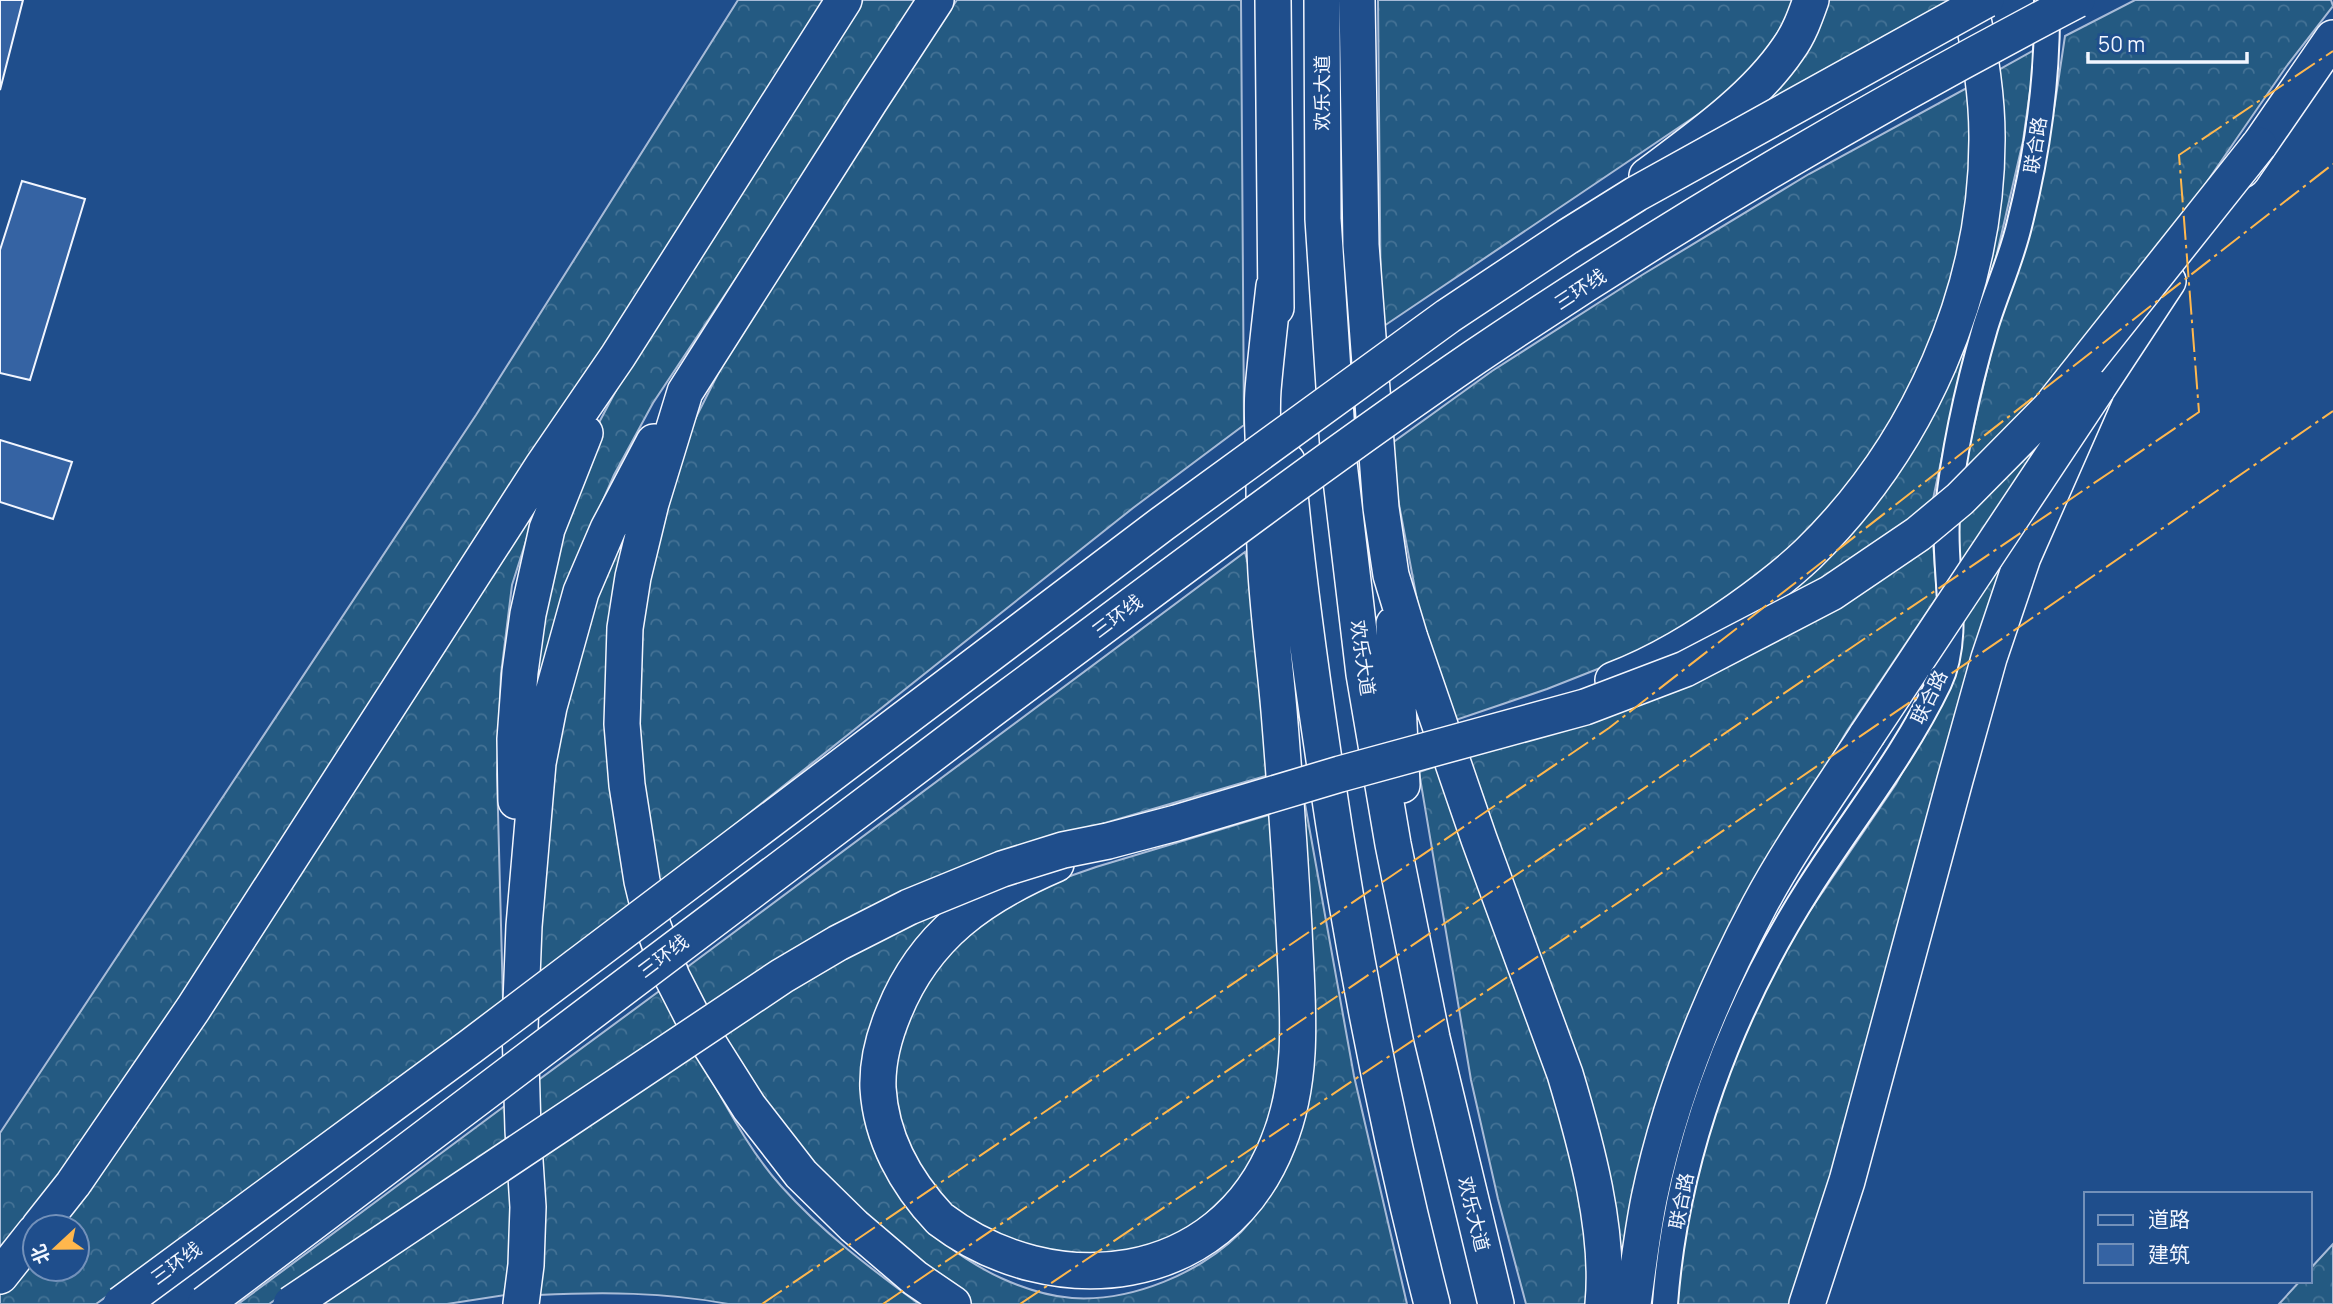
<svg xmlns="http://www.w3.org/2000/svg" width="2333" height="1304" font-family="Manrope,'Noto Sans SC',sans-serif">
  <defs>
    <pattern id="forest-crowns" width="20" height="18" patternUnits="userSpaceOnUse" patternTransform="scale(1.75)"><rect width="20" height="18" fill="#245a82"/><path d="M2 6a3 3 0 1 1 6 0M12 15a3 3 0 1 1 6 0" fill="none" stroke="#447295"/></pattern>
  </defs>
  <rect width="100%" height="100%" fill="#1f4e8c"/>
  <path fill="url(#forest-crowns)" stroke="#a8bbd7" stroke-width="2" d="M 738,0 L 826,0 L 289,844 L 0,1259 L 0,1133 L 476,415 Z
    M 863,0 L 921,0 L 653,403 L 614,475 L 593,523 L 524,724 L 535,620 L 594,432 L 629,366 Z
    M 957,0 L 1241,0 L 1244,425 L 1133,508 L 654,889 L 638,785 L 640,620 L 685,439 L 727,356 L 883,107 Z
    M 1378,0 L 1796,0 C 1772,47 1752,71 1712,105 L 1381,328 Z
    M 1829,0 L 1951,0 L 1766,103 L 1765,99 L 1808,46 Z
    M 2135,0 L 2331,0 L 2333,6 L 2286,67 L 2193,202 L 2081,352 L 1962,478 L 1992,348 L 2035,202 L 2055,103 L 2065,36 Z
    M 2036,49 L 2023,141 L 1989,288 L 1947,433 L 1932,504 L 1879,546 L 1762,612 L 1951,359 L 1995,72 Z
    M 1974,84 L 1971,204 L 1943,311 L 1895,423 L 1792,555 L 1681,628 L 1623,659 L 1547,689 L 1450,722 L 1418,605 L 1388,446 L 1492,371 L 1642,275 L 1809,174 Z
    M 2031,449 L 2036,454 L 1958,570 L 1957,519 Z
    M 634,505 L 632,903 L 531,981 L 545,785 L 602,576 Z
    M 523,515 L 533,519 L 512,585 L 501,674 L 497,774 L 503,1001 L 187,1239 L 96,1304 L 0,1304 L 0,1291 L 35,1248 L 35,1269 L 77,1269 L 77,1227 L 51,1227 Z
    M 2014,534 L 1812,1247 L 1791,1304 L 1677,1304 L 1680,1265 L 1694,1184 L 1705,1142 L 1731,1069 L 1759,1002 L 1794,934 L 1896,784 L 1949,684 L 1962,615 Z
    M 1933,541 L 1937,597 L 1847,731 L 1777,851 L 1625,1281 L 1462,759 Z
    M 1245,552 L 1251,576 L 1269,775 L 1105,823 L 1006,856 L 703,1010 L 682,971 Z
    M 1440,765 L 1567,1132 L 1588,1246 L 1588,1304 L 1526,1304 L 1498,1199 L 1471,1080 L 1419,772 Z
    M 1305,804 L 1354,1076 L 1407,1304 L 970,1304 L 814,1169 L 719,1034 L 830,963 L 948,905 L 870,1037 C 886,1087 903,1138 919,1189 C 923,1200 928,1225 935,1234 C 948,1249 983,1270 1001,1278 C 1023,1288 1048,1296 1072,1298 C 1132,1302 1200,1273 1241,1232 C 1255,1218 1265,1200 1275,1184 L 1294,807 Z
    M 1272,814 L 1284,971 L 1283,1085 L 1255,1167 L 1168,1251 L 1024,1259 L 972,1232 L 920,1176 L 894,1108 L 896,1061 L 902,1036 L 919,988 L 981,918 L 1050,883 L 1096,867 Z
    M 662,989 L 681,1025 L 535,1127 L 529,1087 Z
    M 695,1051 C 722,1097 746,1147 781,1186 C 822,1232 870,1268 919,1304 L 728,1304 C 665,1292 602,1292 538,1295 L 539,1156 Z
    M 506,1105 L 512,1139 L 269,1304 L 238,1304 Z
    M 514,1173 L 512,1294 L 447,1304 L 316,1304 Z
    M 2333,1244 L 2333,1304 L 2279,1304 L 2300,1281 L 2310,1281 L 2310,1269 Z"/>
  <path fill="#3563a3" stroke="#f2f6ff" stroke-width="2" d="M 0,0 L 23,0 L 0,90 Z
    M 22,181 L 85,199 L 30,380 L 0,373 L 0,250 Z
    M 0,440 L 72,462 L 53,519 L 0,502 Z"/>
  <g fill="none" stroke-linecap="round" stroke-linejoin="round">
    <g stroke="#f2f6ff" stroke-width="28">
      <path id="minor" d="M 1665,1304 C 1676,1156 1730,1012 1809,888 C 1852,820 1904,756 1939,683 C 1962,635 1943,570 1947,518 C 1953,453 1967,390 1985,328 C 1996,292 2012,258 2020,222 C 2038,150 2048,77 2047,2"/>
    </g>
    <g stroke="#f2f6ff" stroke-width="38">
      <path id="highway" d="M 936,0 L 870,101 L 685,392 L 651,503 L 633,577 L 625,628 L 622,724 L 627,785 L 642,881 L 653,926 L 672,977 L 694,1020 L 749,1107 L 801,1174 L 854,1226 L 915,1278 L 953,1304
        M 1273,0 L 1276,308
        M 1322,0 L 1323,219 L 1339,463 L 1364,674 L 1393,844 L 1432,1038 L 1496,1304
        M 1357,0 L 1361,245 L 1381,508 L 1391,575 L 1410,638 L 1479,839 L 1565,1074 C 1586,1144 1610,1231 1603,1304
        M 2242,170 L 2333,38
        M 1647,176 C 1695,140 1754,99 1788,49 C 1799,34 1805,17 1811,0
        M 1287,461 C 1295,557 1308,652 1322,746 C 1349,934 1385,1120 1432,1304
        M 1394,624 L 1402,785
        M 1613,680 C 1658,663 1698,638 1738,610 C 1762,593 1786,575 1808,554 C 1918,447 1988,291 1987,136 C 1987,90 1979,45 1969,0
        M 516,801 L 515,739 L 520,672 L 528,614 L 547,529 L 585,433
        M 1056,864 C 982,896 925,935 894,1012 C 884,1036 877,1061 878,1088 C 881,1138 906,1183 940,1219 C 1052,1304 1221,1288 1278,1143 C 1306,1075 1297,1001 1294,929 C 1290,856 1285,784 1279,711 C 1275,665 1269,619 1266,573 C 1264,538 1264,503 1264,468 C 1264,442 1261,416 1263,390 C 1266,355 1270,321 1274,286
        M 39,1227 L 73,1184 L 193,1009 L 542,467 L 618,356 L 844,0
        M 0,1276 L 35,1232
        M 521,1304 L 526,1265 L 528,1207 L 523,1130 L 520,1028 L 524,926 L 538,763 L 549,707 L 581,592 L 608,529 L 654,442
        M 1633,1304 C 1638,1269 1642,1234 1649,1199 C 1670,1097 1711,997 1759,906 C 1791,846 1831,791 1867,735
        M 1807,1304 L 1847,1181 L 1955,780 L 1989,658 L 2023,557 L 2097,389 L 2168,281"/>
    </g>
    <use href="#minor" stroke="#1f4e8c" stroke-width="24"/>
    <use href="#highway" stroke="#1f4e8c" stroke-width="35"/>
    <g stroke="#f2f6ff" stroke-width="38" stroke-linecap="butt">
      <path id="highway-bridge" d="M 1867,735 L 2097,389
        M 121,1304 L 470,1047 L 1162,524 L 1448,316 L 1567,237 L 1636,194 L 1986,0
        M 205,1304 C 474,1101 741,896 1011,695 C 1165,581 1317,465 1475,357 C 1669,226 1870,108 2077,0
        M 291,1304 L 782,976 L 838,943 L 909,907 L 1002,869 L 1063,850 L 1108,841 L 1176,823 L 1340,774 L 1585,707 L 1685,669 L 1831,593 L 1918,534 L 1960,499 L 2050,408 L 2259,145"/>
    </g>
    <use href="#highway-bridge" stroke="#1f4e8c" stroke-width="35"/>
    <path stroke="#ffb74d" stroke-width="2" stroke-dasharray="24 5 3.5 5" stroke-linecap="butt" d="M 762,1304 L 1609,728 L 2333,164
      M 883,1304 L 2199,412 L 2179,155 L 2333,51
      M 1020,1304 L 1634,892 L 2333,411"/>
  </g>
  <g text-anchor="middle" stroke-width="5" stroke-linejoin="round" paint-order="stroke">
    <g font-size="19" fill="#f2f6ff" stroke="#1f4e8c">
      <text transform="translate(1322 93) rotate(-90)" y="7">欢乐大道</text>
      <text transform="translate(2035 145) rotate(-81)" y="7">联合路</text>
      <text transform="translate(1580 289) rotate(-33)" y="7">三环线</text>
      <text transform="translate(1117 616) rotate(-37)" y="7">三环线</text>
      <text transform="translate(1363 658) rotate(82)" y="7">欢乐大道</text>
      <text transform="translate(1929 697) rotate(-64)" y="7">联合路</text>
      <text transform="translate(663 956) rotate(-37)" y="7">三环线</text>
      <text transform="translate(1681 1201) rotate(-79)" y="7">联合路</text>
      <text transform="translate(1474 1214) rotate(76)" y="7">欢乐大道</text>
      <text transform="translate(176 1263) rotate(-36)" y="7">三环线</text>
    </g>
  </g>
  <rect x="2084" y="1192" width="228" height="91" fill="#1f4e8c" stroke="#7391ba" stroke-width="2"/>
  <rect x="2098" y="1215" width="35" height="10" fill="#1f4e8c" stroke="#7391ba" stroke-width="2"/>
  <text x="2148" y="1227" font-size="21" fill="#f2f6ff">道路</text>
  <rect x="2098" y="1244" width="35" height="21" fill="#3563a3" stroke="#7391ba" stroke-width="2"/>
  <text x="2148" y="1262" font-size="21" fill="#f2f6ff">建筑</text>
  <g transform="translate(56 1248) rotate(248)"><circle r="33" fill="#1f4e8c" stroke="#7391ba" stroke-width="2"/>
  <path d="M0-5L12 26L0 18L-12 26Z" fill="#ffb74d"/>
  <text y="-10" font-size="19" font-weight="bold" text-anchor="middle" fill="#f2f6ff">北</text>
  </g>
  <path d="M2088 52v10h159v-10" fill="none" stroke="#f2f6ff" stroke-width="3.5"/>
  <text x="2098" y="52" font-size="21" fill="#f2f6ff" stroke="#1f4e8c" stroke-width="5" paint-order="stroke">50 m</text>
</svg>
